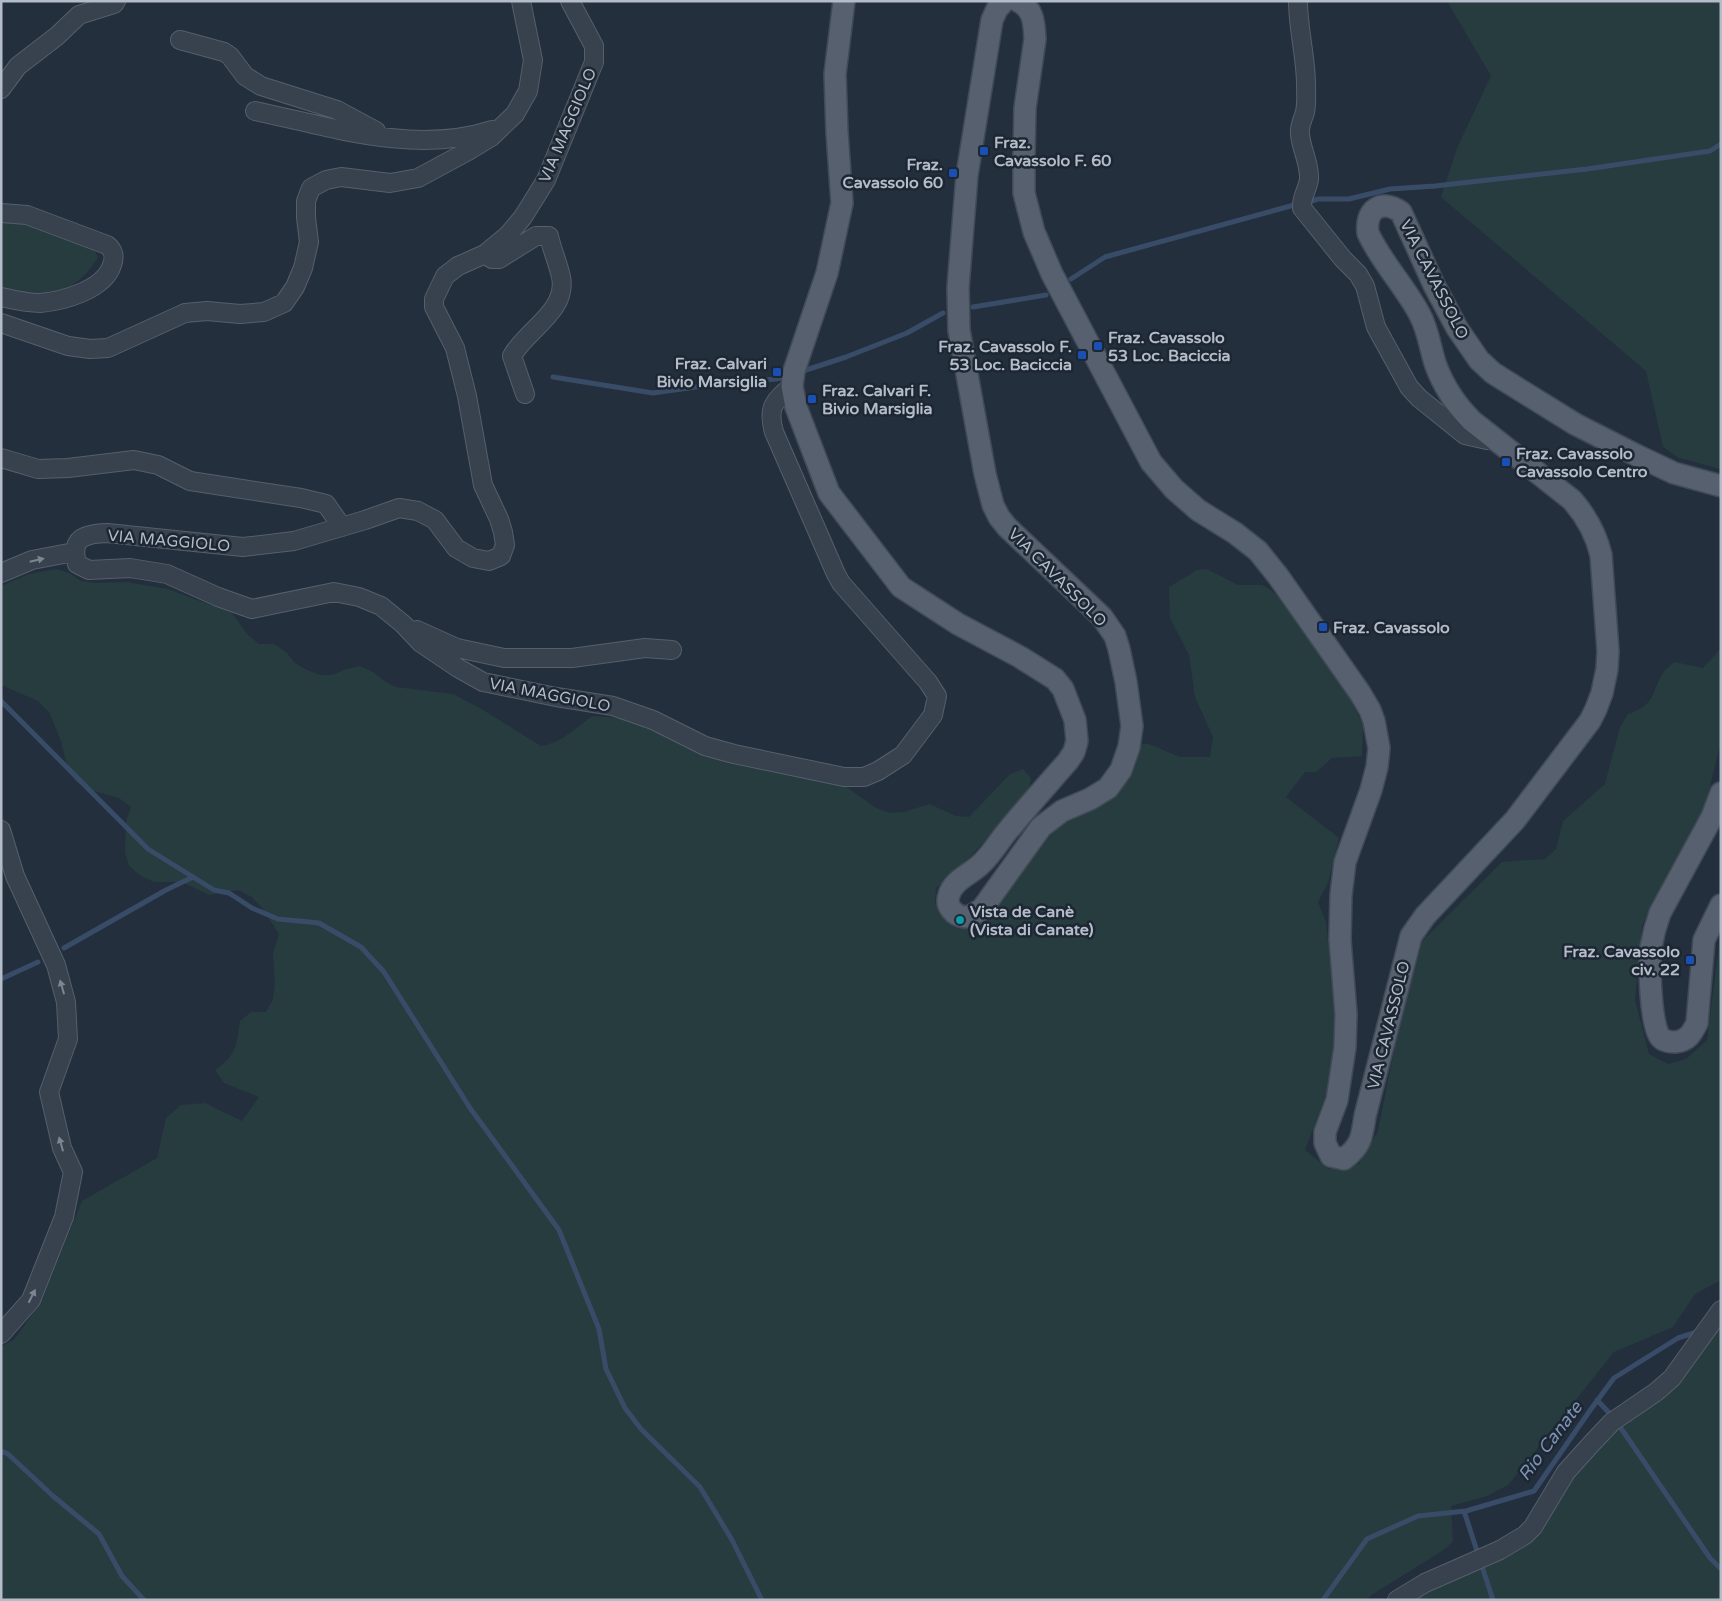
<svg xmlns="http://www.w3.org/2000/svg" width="1722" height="1601" font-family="'Varela Round',sans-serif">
  <rect width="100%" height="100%" fill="#242f3e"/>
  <path fill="#263c3f" d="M 1447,1 L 1721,1 L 1721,469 L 1679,458 L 1663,447 L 1646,371 L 1441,197 L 1457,148 L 1491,76 Z
    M 1,219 L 46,229 L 93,248 L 98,257 C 88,276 63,297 39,296 C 27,295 14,291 1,289 Z
    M 56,569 L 69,573 L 81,581 L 96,583 L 127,582 L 168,589 L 232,613 L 248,635 L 259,644 L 274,644 L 286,652 L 295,663 L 307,670 L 320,675 L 333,675 L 346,669 L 360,666 L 373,672 L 384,681 L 396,687 L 453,694 L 480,708 L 541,746 C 564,742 574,728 593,716 L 621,718 L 841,783 L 876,808 L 889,813 L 903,812 L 930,804 L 956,816 L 969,817 L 1010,774 L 1023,769 L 1031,778 L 1029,793 L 1020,804 L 969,858 L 936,888 L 935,902 L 942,914 L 953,925 L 964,928 L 974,925 L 1057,826 L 1108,801 L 1128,775 L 1140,744 L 1149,744 L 1180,757 L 1210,757 L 1213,737 L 1195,697 L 1189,655 L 1170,618 L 1169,587 L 1197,570 L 1207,569 L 1238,585 L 1262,585 L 1271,590 L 1279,597 L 1342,682 L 1363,725 L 1362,756 L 1332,758 L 1316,772 L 1305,772 L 1286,797 L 1339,838 L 1328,883 L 1318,902 L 1326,922 L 1336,1014 L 1336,1055 L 1327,1092 L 1305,1150 L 1329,1169 L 1359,1164 L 1378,1131 L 1408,981 L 1421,942 L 1502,862 L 1545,859 L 1556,849 L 1563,821 L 1605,784 L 1620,727 L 1628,714 C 1656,704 1650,695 1663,673 C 1666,668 1671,665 1675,662 L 1703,668 L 1721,648 L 1721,742 L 1704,810 L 1642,925 L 1635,1000 L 1649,1054 L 1668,1064 L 1686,1059 L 1707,1040 L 1721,930 L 1721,1280 L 1695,1294 L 1673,1327 L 1614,1352 L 1508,1485 L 1487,1496 L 1451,1506 L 1453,1541 L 1445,1549 L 1370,1596 L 1367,1600 L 1,1600 L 1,1346 L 14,1340 L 41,1302 L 82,1201 L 157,1158 L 166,1118 L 181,1105 L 205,1103 L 242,1121 L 259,1097 L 224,1083 L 215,1070 C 237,1055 236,1045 240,1021 L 251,1012 L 266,1012 L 273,999 L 275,983 L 273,954 L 279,934 L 262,908 L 252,897 L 238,890 L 209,895 L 182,882 L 154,882 L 141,876 L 129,866 L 125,852 L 126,821 L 131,807 L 119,798 L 90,790 L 76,782 L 68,769 L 61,741 L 49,712 L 38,701 L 1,685 L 1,586 L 29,574 Z
    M 1721,1321 L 1721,1600 L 1412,1600 L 1432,1588 L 1501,1559 L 1604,1440 L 1666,1391 Z"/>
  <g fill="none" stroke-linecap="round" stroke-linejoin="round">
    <path stroke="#394c67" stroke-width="5" d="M 1305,203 L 1318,199 L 1349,199 L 1390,189 L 1435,186 L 1587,169 L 1710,151 L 1721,144
      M 1071,279 L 1105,257 L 1294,205
      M 973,307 L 1046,295
      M 800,372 L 846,357 L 907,333 L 943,313
      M 553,377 L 653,393 L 717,384 L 776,379 L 787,376
      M 1,701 L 148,849 L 214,890 L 229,893 L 252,908 L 278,919 L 319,923 L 361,947 L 384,972 L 470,1108 L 559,1230 L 599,1329 L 606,1369 L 625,1408 L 641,1429 L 700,1487 L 732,1540 L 762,1600
      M 64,948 L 166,890 L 193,877
      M 1,979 L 38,962
      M 1597,1400 L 1614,1418 L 1710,1558 L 1721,1569
      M 1,1451 L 8,1454 L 53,1496 L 99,1534 L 122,1576 L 144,1600
      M 1464,1511 L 1493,1600
      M 1323,1600 L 1367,1539 L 1418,1516 L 1466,1511 L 1534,1491 L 1591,1409 L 1614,1378 L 1678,1338 L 1700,1331"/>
    <g stroke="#565f6c" stroke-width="20">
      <path id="minor" d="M 570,1 L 594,46 L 594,62 L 546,180 L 523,217 L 508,235 L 485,254 L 458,266 L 445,276 L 434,299 L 434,307 L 455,348 L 467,396 L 483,485 L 499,519 L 503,532 L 505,545 L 501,556 L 489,561 L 473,558 L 456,548 L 435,520 L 418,511 L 399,508 L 365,520 L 294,541 L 243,547 L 107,533 C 85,534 70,537 77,564 L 89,570 L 130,568 L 167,574 L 218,597 L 252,609 L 334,592 L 359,597 L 381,606 L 403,624 L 421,643 L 458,668 L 483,682 L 556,697 L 613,706 L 653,720 L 705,746 L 734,754 L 844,777 L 864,777 L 878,771 L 903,755 L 933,715 L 937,696 L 928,682 L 841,583 L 836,574 L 774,432 C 767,407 774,401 792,386
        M 1298,1 C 1298,29 1306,57 1306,85 C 1306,94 1307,103 1305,112 C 1303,120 1299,125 1300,134 C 1301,149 1310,163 1309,179 C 1308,189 1301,197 1302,208 L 1343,259 L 1358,274 L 1365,286 L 1376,327 L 1409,387 L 1419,398 L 1465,435 L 1487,440 L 1492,437
        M 180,40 L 224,52 L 230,56 L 245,76 L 261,86 L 337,110 L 376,131
        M 1,89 L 18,66 L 57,36 L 79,15 L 114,4 L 116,1
        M 255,111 C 331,127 415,155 492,130
        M 1,213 L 27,215 L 107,245 C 114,250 115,257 112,265 C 104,290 63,301 40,303 C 27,303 14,300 1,297
        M 485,254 L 492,259 L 499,259 L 536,236 L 549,236 C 552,250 558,263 561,277 C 568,311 526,330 512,356 L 525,394
        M 1,323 L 68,346 L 90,349 L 108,348 L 185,313 L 207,311 L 240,314 L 264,312 L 284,303 L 295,287 L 303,268 L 309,242 L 306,218 L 306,201 L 311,188 L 326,180 L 341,177 L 390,183 L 418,178 L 468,151 L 491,137 L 515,114 L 528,91 L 533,60 L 521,1
        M 1,458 L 38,469 L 68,468 L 134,460 L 158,465 L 190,481 L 301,498 L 326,504 L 342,527
        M 1,573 L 32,560 L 74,552
        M 417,630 L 457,648 L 504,658 L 572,658 L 645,648 L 672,650
        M 1,830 L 15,876 L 56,965 L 66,1002 L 68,1039 L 49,1092 L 62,1148 L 73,1172 L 64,1217 L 31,1300 L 1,1334
        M 1397,1600 L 1425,1583 L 1500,1550 L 1525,1535 L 1533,1527 L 1566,1472 L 1593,1442 L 1612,1422 L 1656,1392 L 1672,1378 L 1721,1310"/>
    </g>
    <g stroke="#414a57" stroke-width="24">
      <path id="major" d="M 844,1 L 835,74 L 837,132 L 842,203 L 827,273 L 794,371 L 792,386 L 796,407 L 829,493 L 901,587 L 958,624 L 1020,657 L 1055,679 L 1063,689 L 1075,720 L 1077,741 L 1074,752 L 1068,761 C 1049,783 1029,805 1010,828 C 1000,839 993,853 981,864 C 971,874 953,880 949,895 C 945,906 954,916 965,917 C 971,917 977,912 982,909 L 1041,827 L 1062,811 L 1090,799 L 1108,788 L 1121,770 L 1129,747 L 1132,726 L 1126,682 L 1119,649 L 1115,636 L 1102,617 L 1007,527 L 999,517 L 993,505 L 985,474 L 959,330 L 958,288 L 967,175 L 992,20 L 997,9 L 1004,1
        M 1018,1 C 1034,9 1034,23 1035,39 L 1025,108 L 1024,154 L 1024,193 L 1034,232 L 1052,274 L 1151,462 L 1174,489 L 1198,510 L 1235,533 L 1258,551 L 1278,576 L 1360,693 L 1370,710 L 1374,721 L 1379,748 L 1377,767 L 1371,790 L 1345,862 L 1341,895 L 1340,940 L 1346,1014 L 1345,1047 L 1337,1100 L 1325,1132 L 1325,1143 L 1331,1156 L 1344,1159 C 1361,1146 1362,1137 1365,1116 L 1411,936 L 1425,916 L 1515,820 L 1590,721 L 1596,709 L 1602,693 L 1607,669 L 1608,651 L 1601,555 C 1596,534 1586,516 1572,500 L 1472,421 C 1455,404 1443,386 1435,363 C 1430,347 1428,330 1420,315 C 1405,286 1381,262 1368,233 C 1365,210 1381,198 1401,212 L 1434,285 L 1457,328 L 1479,360 L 1493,373 L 1575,424 L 1636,455 L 1674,473 L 1721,486
        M 1721,793 L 1712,817 L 1660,913 C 1656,924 1653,935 1651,947 C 1649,962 1650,1028 1661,1038 C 1664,1041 1671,1042 1675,1042 C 1688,1041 1692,1033 1697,1023 L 1704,940 L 1721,905"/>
    </g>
    <use href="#minor" stroke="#38414e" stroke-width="18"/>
    <use href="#major" stroke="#56606e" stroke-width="21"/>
  </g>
  <defs><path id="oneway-solid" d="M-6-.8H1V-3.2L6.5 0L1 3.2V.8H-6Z" transform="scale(1.25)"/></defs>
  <g fill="#7c8592">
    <use href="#oneway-solid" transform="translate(37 560) rotate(-13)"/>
    <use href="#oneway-solid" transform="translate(62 987) rotate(-106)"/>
    <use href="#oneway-solid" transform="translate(61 1144) rotate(-106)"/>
    <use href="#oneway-solid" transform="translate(32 1296) rotate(-63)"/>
  </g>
  <g fill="#1a4fb4" stroke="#1d2633" stroke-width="2">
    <rect x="979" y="146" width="10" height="10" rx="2.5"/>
    <rect x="948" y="168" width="10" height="10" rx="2.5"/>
    <rect x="1093" y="341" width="10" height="10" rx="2.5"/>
    <rect x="1077" y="350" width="10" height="10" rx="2.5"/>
    <rect x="772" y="367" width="10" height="10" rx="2.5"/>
    <rect x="807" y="394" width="10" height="10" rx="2.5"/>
    <rect x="1501" y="457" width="10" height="10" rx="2.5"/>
    <rect x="1318" y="622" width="10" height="10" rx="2.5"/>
    <rect x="1685" y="955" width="10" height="10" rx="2.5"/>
  </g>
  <circle fill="#0f9aa8" stroke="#1d2633" stroke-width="2" cx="960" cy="920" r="5"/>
  <g text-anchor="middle" stroke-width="5" stroke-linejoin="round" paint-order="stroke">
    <g font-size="16" fill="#b4bcc9" stroke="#1d2633">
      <text transform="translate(567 125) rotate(-67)" y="6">VIA MAGGIOLO</text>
      <text transform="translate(1435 279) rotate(63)" y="6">VIA CAVASSOLO</text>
      <text transform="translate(169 540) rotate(5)" y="6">VIA MAGGIOLO</text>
      <text transform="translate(1058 577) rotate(45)" y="6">VIA CAVASSOLO</text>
      <text transform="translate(550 694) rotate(11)" y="6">VIA MAGGIOLO</text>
      <text transform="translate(1388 1025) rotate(-76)" y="6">VIA CAVASSOLO</text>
    </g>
    <g font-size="16" font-weight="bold" fill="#b4bcc9" stroke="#1d2633" text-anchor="start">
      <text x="994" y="148">Fraz.<tspan x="994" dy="18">Cavassolo F. 60</tspan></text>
      <text x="943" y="170" text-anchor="end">Fraz.<tspan x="943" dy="18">Cavassolo 60</tspan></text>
      <text x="1108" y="343">Fraz. Cavassolo<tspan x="1108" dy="18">53 Loc. Baciccia</tspan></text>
      <text x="1072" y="352" text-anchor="end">Fraz. Cavassolo F.<tspan x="1072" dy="18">53 Loc. Baciccia</tspan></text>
      <text x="767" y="369" text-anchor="end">Fraz. Calvari<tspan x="767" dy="18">Bivio Marsiglia</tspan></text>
      <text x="822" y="396">Fraz. Calvari F.<tspan x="822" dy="18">Bivio Marsiglia</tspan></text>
      <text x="1516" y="459">Fraz. Cavassolo<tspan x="1516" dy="18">Cavassolo Centro</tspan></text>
      <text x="1333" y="633">Fraz. Cavassolo</text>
      <text x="970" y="917">Vista de Canè<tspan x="970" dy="18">(Vista di Canate)</tspan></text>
      <text x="1680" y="957" text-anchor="end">Fraz. Cavassolo<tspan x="1680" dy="18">civ. 22</tspan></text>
    </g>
    <g font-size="18" font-style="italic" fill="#7c92b1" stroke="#1d2633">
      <text transform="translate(1550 1441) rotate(-53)" y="6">Rio Canate</text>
    </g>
  </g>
  <rect width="1722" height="1601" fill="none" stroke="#b4bcc9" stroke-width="5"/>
</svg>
